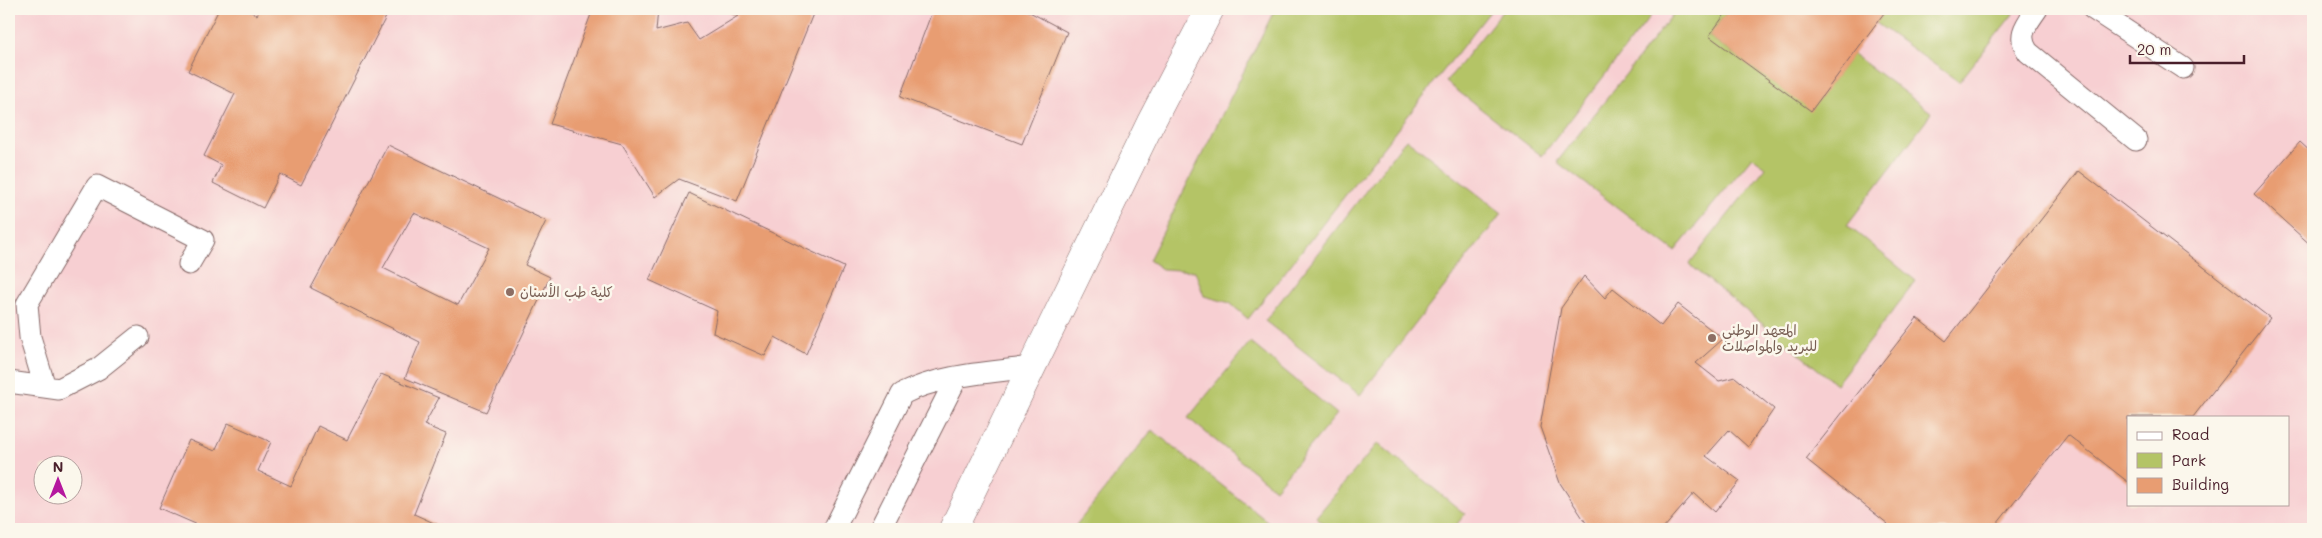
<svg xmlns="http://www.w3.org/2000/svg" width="2322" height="538" font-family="Mali,'Playpen Sans Arabic',sans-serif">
  <rect width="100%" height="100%" fill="#fbf7ec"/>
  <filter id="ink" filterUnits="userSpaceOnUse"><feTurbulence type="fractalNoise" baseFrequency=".02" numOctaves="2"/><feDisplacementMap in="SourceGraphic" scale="10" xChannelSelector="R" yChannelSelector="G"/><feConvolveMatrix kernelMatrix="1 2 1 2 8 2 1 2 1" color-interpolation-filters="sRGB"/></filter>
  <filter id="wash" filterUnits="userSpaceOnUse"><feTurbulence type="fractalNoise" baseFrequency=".0096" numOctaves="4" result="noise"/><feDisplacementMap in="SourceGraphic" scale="20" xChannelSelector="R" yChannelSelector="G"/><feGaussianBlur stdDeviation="1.12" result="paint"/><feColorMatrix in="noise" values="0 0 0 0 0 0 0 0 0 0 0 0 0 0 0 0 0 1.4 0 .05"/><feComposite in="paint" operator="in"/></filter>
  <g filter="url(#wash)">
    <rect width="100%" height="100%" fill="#f3ecd5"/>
    <path fill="#f7cfd2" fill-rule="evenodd" d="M 9,9 L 2313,9 L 2313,529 L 9,529 ZM 2128,417 L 2288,417 L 2288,504 L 2128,504 ZM 42,466 L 72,466 L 72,496 L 42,496 Z"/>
    <path fill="#b4c466" stroke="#7f7248" d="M 1275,9 L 1492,9 L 1248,319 L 1230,303 L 1204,296 L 1195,271 L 1162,269 L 1149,260 Z
      M 1504,9 L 1656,9 L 1542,156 L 1446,82 Z
      M 1677,9 L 1729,9 L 1709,36 L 1811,110 L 1853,54 L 1932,113 L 1847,225 L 1916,281 L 1836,384 L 1689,264 L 1766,167 L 1752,157 L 1675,251 L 1557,162 Z
      M 1887,9 L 2017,9 L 1959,82 L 1876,23 Z
      M 1406,139 L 1502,213 L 1360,395 L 1265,321 Z
      M 1250,342 L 1337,414 L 1275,489 L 1188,418 Z
      M 1152,430 L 1277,529 L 1073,529 Z
      M 1378,443 L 1465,514 L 1453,529 L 1330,529 L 1316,517 Z"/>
    <g id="blocks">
      <path fill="#e89d72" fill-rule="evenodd" d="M 219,9 L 246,9 L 257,15 L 260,9 L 390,9 L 301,185 L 280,174 L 263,208 L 213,183 L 221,165 L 204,156 L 235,94 L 188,71 Z
        M 593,9 L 658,9 L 656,31 L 687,23 L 699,40 L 738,16 L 719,9 L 815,9 L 737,201 L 679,179 L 655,197 L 622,144 L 550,124 Z
        M 933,9 L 1024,9 L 1067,32 L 1022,144 L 900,97 Z
        M 1729,9 L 1887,9 L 1811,111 L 1709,36 Z
        M 2300,142 L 2313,154 L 2313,247 L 2254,194 Z
        M 388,145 L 546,221 L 525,265 L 550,277 L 486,412 L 405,378 L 420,342 L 311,288 ZM 414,213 L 489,248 L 458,305 L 383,268 Z
        M 2079,171 L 2270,318 L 2193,417 L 2128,417 L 2128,482 L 2068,435 L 1993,529 L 1884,529 L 1888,524 L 1806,459 L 1917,318 L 1946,341 Z
        M 689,193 L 844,267 L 806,354 L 775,337 L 765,356 L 713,333 L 717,311 L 649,280 Z
        M 1584,276 L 1605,298 L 1613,288 L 1661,326 L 1678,304 L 1723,339 L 1696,363 L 1719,381 L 1735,377 L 1774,409 L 1748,447 L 1729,430 L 1706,456 L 1740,481 L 1715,512 L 1694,493 L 1663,529 L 1590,529 L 1560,483 L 1540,427 L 1561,308 Z
        M 381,374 L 439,398 L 424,425 L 446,434 L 414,514 L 447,529 L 207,529 L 159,508 L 189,440 L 215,451 L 228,423 L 271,442 L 258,471 L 291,486 L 318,426 L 347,440 Z"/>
    </g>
  </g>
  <g filter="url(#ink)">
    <use href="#blocks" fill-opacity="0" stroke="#856766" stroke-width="1"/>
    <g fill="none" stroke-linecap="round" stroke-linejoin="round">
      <g stroke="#856766" stroke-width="23">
        <path id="service" d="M 2037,9 C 2027,24 2016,35 2028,52 L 2136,140
          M 2093,9 L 2183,68
          M 9,382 L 59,389 L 98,369 L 138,337
          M 45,387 L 30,337 L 27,304 L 97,186 L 203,240 L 189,264
          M 834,529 L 902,394 C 942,374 988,373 1032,367
          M 880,529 L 957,377"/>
      </g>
      <g stroke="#856766" stroke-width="29">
        <path id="minor" d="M 953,529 L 1150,124 L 1210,9"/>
      </g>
      <use href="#service" stroke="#fff" stroke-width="21"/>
      <use href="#minor" stroke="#fff" stroke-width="28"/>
    </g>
  </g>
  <g fill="#8d6e63" stroke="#fbf7ec" stroke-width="2">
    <circle cx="510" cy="292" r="5"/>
    <circle cx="1712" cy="338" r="5"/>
  </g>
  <g text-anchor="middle" stroke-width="5" stroke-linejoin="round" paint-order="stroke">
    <g font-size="14" fill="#785e54" stroke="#fbf7ec" text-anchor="start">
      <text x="520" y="297">كلية طب الأسنان</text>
      <text x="1722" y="335">المعهد الوطني<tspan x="1722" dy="16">للبريد والمواصلات</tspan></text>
    </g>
  </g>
  <rect width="2322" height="538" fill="none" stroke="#fbf7ec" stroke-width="30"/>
  <rect x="2127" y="416" width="162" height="90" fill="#fbf7ec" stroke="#b4a19f"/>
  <rect x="2137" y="432" width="25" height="8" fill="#ffffff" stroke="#b4a19f"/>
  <text x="2172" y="440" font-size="15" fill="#4a1f2b">Road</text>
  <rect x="2137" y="453" width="25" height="15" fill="#b4c466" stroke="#b4a19f"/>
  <text x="2172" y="466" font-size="15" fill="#4a1f2b">Park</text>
  <rect x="2137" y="478" width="25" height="15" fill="#e89d72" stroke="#b4a19f"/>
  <text x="2172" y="490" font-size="15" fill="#4a1f2b">Building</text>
  <g transform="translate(58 480)"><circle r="24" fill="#fbf7ec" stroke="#b4a19f"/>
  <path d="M0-4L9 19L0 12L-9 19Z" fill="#b5179e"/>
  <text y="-8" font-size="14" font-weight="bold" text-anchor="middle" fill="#4a1f2b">N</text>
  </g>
  <path d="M2130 55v8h114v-8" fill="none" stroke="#4a1f2b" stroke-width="2.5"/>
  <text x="2137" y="55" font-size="15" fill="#4a1f2b" stroke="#fbf7ec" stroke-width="4" paint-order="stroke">20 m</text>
</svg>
